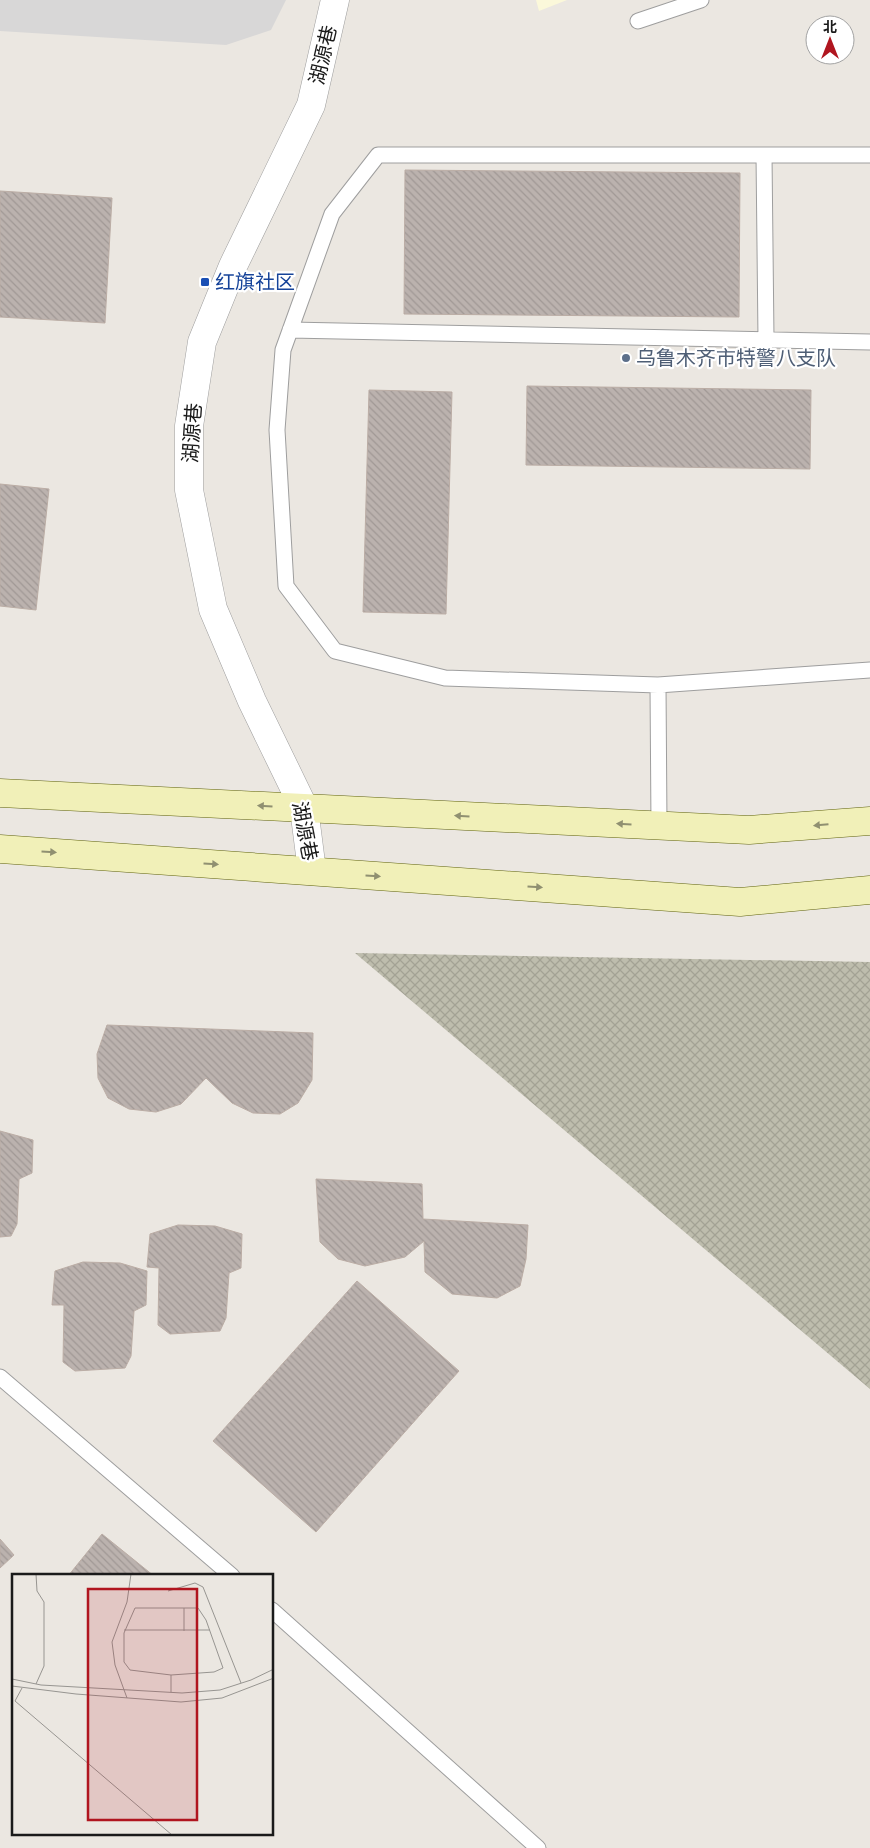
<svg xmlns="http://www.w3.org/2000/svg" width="870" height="1848" font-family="Jost,'Noto Sans SC',sans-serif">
  <defs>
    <pattern id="construction-cross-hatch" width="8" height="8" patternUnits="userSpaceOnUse" patternTransform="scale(1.25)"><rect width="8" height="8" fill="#bebdad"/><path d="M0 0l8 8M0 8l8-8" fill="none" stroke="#a3a294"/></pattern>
    <pattern id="building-back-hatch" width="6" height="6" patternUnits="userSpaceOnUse" patternTransform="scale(1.25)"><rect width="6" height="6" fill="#bbb2ae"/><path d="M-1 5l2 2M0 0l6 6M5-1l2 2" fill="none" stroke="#a09895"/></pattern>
  </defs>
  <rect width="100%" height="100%" fill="#ebe7e1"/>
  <path fill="#d8d7d7" d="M 0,0 L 286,0 L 271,30 L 226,45 L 0,31 Z"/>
  <path fill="#fbf8da" d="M 536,0 L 567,0 L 539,11 Z"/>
  <path fill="url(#construction-cross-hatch)" d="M 355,953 L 870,962 L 870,1389 Z"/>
  <path fill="url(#building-back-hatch)" stroke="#bbada5" d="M 405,170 L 740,173 L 739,317 L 404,314 Z
    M 0,191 L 112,198 L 105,323 L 0,317 Z
    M 527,386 L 811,390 L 810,469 L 526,465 Z
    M 369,390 L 452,392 L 446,614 L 363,612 Z
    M 0,484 L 49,489 L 36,610 L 0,606 Z
    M 107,1025 L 313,1033 L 312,1080 L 298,1103 L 280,1114 L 253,1113 L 232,1103 L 206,1078 L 181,1104 L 156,1112 L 129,1109 L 108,1098 L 98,1078 L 97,1054 Z
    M 0,1131 L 33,1140 L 32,1173 L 19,1179 L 17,1224 L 11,1236 L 0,1237 Z
    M 316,1179 L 422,1184 L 423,1219 L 528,1225 L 526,1259 L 520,1286 L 497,1298 L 452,1294 L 425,1272 L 424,1241 L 405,1257 L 365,1266 L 338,1259 L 320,1242 Z
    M 178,1225 L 215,1226 L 242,1234 L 241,1268 L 229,1273 L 226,1318 L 220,1331 L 170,1334 L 158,1325 L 159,1268 L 147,1267 L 150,1234 Z
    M 83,1262 L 120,1263 L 147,1271 L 146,1305 L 134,1311 L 131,1356 L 125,1368 L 75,1371 L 63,1362 L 64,1305 L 52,1305 L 55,1271 Z
    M 357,1281 L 459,1371 L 316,1532 L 213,1441 Z
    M 102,1534 L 154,1576 L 68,1576 Z
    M 0,1539 L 14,1555 L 0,1568 Z"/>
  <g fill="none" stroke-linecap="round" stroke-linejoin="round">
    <g stroke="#9e9e9e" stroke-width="17">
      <path id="lane" d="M 638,21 L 701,0
        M 764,155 L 766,339
        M 870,155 L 378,155 L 332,214 L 283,350 L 277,430 L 286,586 L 335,651 L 445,678 L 658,685 L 870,670
        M 290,330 L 870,342
        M 658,685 L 659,826
        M 0,1377 L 232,1576
        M 272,1610 L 538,1848"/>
    </g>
    <g stroke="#9e9e9e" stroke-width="29">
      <path id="street" d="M 312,871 L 304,808 L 252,701 L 213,609 L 189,490 L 189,426 L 202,342 L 233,266 L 311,105 L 335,0"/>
    </g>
    <g stroke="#606310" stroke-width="29">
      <path id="secondary" d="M 0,793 L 749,830 L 870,821
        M 0,849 L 740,902 L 870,890"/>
    </g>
    <use href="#lane" stroke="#fff" stroke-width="15"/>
    <use href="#street" stroke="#fff" stroke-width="28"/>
    <use href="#secondary" stroke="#f1f0b8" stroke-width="28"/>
  </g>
  <defs><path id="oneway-solid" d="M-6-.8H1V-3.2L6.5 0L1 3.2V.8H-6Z" transform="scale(1.25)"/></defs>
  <g fill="#909071">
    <use href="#oneway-solid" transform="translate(265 806) rotate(-177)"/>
    <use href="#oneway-solid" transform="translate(462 816) rotate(-177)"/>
    <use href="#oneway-solid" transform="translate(624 824) rotate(-177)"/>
    <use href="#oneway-solid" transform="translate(821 825) rotate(175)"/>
    <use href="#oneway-solid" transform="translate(49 852) rotate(4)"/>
    <use href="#oneway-solid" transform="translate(211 864) rotate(4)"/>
    <use href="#oneway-solid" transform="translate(373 876) rotate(4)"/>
    <use href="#oneway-solid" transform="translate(535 887) rotate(4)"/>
  </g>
  <rect fill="#1a4fb4" stroke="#fff" stroke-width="2" x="200" y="277" width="10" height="10" rx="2.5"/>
  <circle fill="#5c6f8a" stroke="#fff" stroke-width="2" cx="626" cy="358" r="5"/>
  <g text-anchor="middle" stroke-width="4.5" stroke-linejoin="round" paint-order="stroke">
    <g font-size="20" fill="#1a1a1a" stroke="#fff">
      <text transform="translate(323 55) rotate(-77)" y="7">湖源巷</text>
      <text transform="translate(192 433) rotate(-86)" y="7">湖源巷</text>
      <text transform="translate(305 831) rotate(79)" y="7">湖源巷</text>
    </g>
    <g font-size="20" fill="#164399" stroke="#fff" text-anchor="start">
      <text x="215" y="289">红旗社区</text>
    </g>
    <g font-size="20" fill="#4e5e75" stroke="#fff" text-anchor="start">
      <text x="636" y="365">乌鲁木齐市特警八支队</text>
    </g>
  </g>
  <g transform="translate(12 1574)">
    <rect width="261" height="261" fill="#ebe7e1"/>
    <path fill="none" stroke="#979591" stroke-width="1" d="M 156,17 L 183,9 L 191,13 L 229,109M 172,34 L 172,57M 112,56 L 198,56M 159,101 L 118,96 L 112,88 L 112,59 L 123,34 L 186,34 L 194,46 L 211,94 L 202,98 L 159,101 L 159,118M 0,105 L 29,111 L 170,119 L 208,116 L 239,106 L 262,95M 24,110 L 32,92 L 32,28 L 25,17 L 24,0M 0,112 L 64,120 L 169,128 L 210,124 L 262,104M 10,114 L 3,127 L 160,261M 115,124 L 103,91 L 100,68 L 115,28 L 119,0"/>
    <path fill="#b0151f" fill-opacity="0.15" stroke="#b0151f" stroke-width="2.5" d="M 76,15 L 185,15 L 185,246 L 76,246 Z"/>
    <rect width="261" height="261" fill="none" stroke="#1a1a1a" stroke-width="2.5"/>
  </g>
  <g transform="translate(830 40)"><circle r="24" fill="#ffffff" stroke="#a3a3a3"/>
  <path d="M0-4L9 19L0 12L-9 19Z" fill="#b0151f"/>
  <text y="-8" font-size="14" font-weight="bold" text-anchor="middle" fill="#1a1a1a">北</text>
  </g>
</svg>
